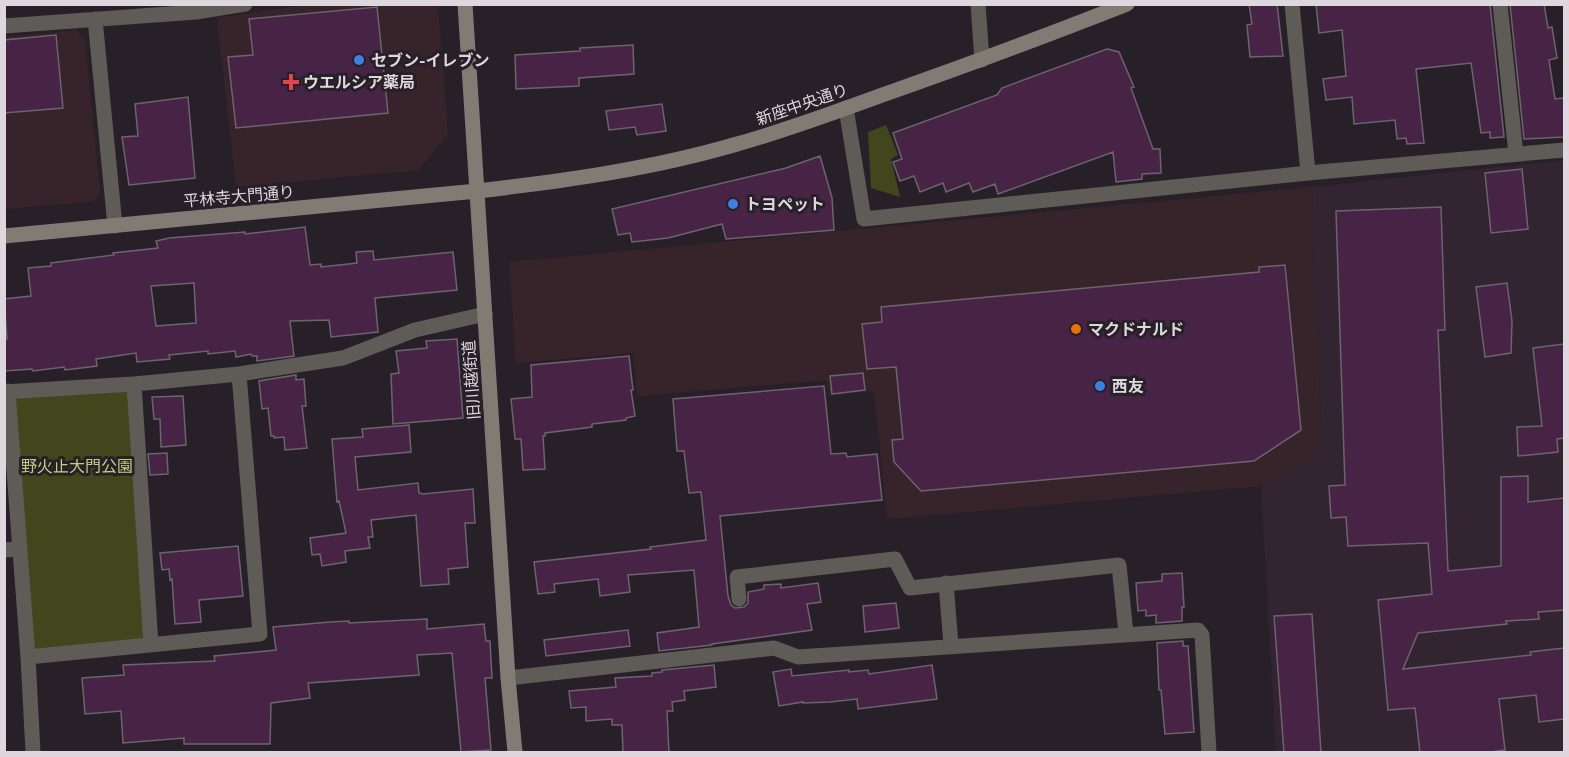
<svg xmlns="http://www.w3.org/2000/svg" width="1569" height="757" font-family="'Titillium Web','Noto Sans JP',sans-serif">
  <rect width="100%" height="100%" fill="#282028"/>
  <path fill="#36242a" d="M 312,4 L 438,5 L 448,134 L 419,170 L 236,187 L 217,18 Z
    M 76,30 L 85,40 L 100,192 L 94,201 L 5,209 L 5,37 Z
    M 1312,187 L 1322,451 L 1261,486 L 887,519 L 874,391 L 829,396 L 826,380 L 637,396 L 633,353 L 516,363 L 509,262 Z"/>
  <path fill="#322431" d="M 1564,160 L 1564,752 L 1276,752 L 1261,486 L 1322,451 L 1312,187 Z"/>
  <path fill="#42461c" d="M 886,125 L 898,155 L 891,159 L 900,197 L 871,188 L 868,132 Z
    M 134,384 L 151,645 L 28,657 L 8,391 Z"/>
  <path fill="#472446" stroke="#6d636d" stroke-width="1.5" fill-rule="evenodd" d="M 1249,4 L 1277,4 L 1283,56 L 1250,57 L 1247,25 L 1252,24 Z
    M 1316,4 L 1490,4 L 1504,137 L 1490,138 L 1490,132 L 1481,133 L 1471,63 L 1416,69 L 1424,143 L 1407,144 L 1406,138 L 1397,139 L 1395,120 L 1354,124 L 1352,97 L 1326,100 L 1323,79 L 1346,76 L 1342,30 L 1319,33 Z
    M 1510,4 L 1544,4 L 1548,28 L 1552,27 L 1557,58 L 1549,60 L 1555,99 L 1564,98 L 1564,137 L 1524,139 Z
    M 377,7 L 388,113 L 236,128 L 228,57 L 253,55 L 249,19 Z
    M 56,35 L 63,108 L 4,113 L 4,40 Z
    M 633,45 L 634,74 L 579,78 L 579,86 L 516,89 L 515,55 L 580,51 L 580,48 Z
    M 1107,49 L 1119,52 L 1134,87 L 1131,88 L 1153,149 L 1160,149 L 1161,173 L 1142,174 L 1142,179 L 1116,182 L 1113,152 L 998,194 L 995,184 L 973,192 L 969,183 L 946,192 L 943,183 L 920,192 L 914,176 L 900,181 L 893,162 L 902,159 L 893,133 L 997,95 L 1002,88 Z
    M 188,97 L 195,178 L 129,185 L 122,137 L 138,136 L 135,104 Z
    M 662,104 L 666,131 L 637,135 L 635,127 L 609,130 L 606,111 Z
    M 820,156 L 832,198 L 834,230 L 726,239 L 722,224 L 668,238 L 632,242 L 630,233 L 618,235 L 612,209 L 786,168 Z
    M 1522,169 L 1528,229 L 1491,233 L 1485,173 Z
    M 1441,207 L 1445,330 L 1438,330 L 1448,571 L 1501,566 L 1501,477 L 1528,476 L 1528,502 L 1564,498 L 1564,610 L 1538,612 L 1539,619 L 1506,621 L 1507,624 L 1418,633 L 1403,669 L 1531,655 L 1530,652 L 1564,648 L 1564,719 L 1539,722 L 1536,695 L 1499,699 L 1505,750 L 1482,753 L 1420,753 L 1415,708 L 1388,710 L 1378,600 L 1432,594 L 1428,543 L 1348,546 L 1346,517 L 1331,518 L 1329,486 L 1345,485 L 1336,211 Z
    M 305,227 L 310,265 L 321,264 L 321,267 L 357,263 L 356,252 L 373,251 L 374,260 L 453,252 L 457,290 L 375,298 L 378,332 L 331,337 L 329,320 L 290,321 L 294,356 L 257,361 L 257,356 L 252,356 L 251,354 L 236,357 L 235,351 L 208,354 L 208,351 L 169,355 L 170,359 L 137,362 L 136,353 L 96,359 L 97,366 L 65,370 L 64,367 L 33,371 L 32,369 L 4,371 L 4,339 L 7,339 L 4,299 L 31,296 L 28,268 L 51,266 L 51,263 L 114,255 L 113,253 L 158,248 L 156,241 L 169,238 L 245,232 L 245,234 ZM 194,283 L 196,323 L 156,326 L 151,286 Z
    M 1285,265 L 1301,430 L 1254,461 L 921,491 L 894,462 L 892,440 L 903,439 L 896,367 L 867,369 L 862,324 L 882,322 L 881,307 L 1259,272 L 1259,267 Z
    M 1507,283 L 1512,321 L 1511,353 L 1485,357 L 1476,287 Z
    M 457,339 L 463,418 L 393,424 L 391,374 L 399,373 L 396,351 L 427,348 L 426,341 Z
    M 1564,344 L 1564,438 L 1557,439 L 1558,452 L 1518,456 L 1517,427 L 1542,426 L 1533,348 Z
    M 629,356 L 633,390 L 631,390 L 635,416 L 626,418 L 626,420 L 592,424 L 592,427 L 545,433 L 545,436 L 543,436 L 545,469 L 523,470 L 521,439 L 515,439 L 511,399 L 532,397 L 531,365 Z
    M 863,373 L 865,390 L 832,394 L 830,376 Z
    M 296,375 L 296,380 L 304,379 L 306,406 L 302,406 L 307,448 L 285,450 L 284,437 L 274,438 L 274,436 L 271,436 L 268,408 L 262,409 L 259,381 Z
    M 824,386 L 831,454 L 846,453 L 847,457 L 877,454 L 882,500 L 720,516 L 728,596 L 731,605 L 735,608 L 744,607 L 748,603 L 748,592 L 764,589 L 764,585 L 781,584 L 781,588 L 818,583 L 821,602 L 807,604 L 812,630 L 712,644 L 712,645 L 659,651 L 657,633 L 699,627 L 694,570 L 628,575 L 630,592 L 600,596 L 598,579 L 554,584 L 555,592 L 538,594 L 534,562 L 651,549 L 650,547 L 706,540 L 701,492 L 689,493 L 684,451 L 677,451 L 673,399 Z
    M 183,396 L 186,445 L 161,447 L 160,419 L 154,419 L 152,397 Z
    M 409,425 L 411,452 L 355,457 L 358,490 L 418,483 L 419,493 L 423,494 L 473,489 L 475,523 L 465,523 L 468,567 L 448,569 L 449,584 L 421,586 L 416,515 L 371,520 L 373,537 L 368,537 L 370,548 L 345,551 L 346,562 L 322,566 L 320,554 L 312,555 L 310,538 L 346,533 L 339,501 L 337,502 L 332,439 L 363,437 L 362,429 Z
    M 167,453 L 168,474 L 150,475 L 148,454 Z
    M 238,546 L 243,596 L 199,600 L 201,622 L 175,624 L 172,579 L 170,580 L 169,569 L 162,570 L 160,553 Z
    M 1182,573 L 1184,607 L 1182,607 L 1182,621 L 1156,623 L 1156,615 L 1146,616 L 1146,610 L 1138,611 L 1136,583 L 1162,581 L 1162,574 Z
    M 896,603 L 899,628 L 865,632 L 863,606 Z
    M 1312,614 L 1321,753 L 1284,753 L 1274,616 Z
    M 427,619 L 427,629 L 484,624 L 486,641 L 490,641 L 492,678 L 485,678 L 491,750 L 461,752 L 452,653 L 417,655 L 419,675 L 308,683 L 310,698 L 271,703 L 270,744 L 184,744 L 184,738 L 123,743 L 121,711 L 85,714 L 82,678 L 124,675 L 123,665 L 215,661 L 214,656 L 276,650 L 273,627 L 330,622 L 349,621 L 349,623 Z
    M 628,630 L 630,646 L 546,656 L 544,640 Z
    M 1183,641 L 1183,646 L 1188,646 L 1194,732 L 1165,734 L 1161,690 L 1159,690 L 1157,643 Z
    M 714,665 L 716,687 L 684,691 L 685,700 L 672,702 L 673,711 L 667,711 L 669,753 L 623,753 L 622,725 L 612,725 L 612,719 L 586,721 L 586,707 L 571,708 L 569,691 L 616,687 L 615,678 L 652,676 L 652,673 L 662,672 L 662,670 Z
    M 932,665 L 937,699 L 858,709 L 857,699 L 830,702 L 803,703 L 803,702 L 779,706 L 773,672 L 791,669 L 792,676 L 849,670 L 849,672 L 868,670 L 869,674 Z"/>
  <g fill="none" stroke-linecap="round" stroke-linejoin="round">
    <path stroke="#5f5b56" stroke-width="15" d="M 978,4 L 982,60
      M 1292,4 L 1308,173
      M 1500,4 L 1516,154
      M 95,19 L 115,226
      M 4,26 L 196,12 L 245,4
      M 846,108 L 864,219 L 1308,173 L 1564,150
      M 134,384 L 151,645
      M 8,391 L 28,657 L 33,752
      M 4,392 L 134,384 L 239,374 L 343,358 L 415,330 L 485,314
      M 4,550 L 20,549
      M 946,583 L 951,645
      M 739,599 L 737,577 L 895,559 L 910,588 L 1119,565 L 1126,634
      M 28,657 L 260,634 L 239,374
      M 508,678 L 774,648 L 798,657 L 1198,630 L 1202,635 L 1209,752"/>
    <path stroke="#807b73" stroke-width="15" d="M 465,4 L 508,678 L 515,752
      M 4,236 L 477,191 C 564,181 652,169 737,144 C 788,130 838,111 888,93 C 968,65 1048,35 1127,4"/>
  </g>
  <g fill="#3f7fe0" stroke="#282028" stroke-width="2">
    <circle cx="359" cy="60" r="6"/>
    <circle cx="733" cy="204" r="6"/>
    <circle cx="1100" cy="386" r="6"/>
  </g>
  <path fill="#e0444e" stroke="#282028" stroke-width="2" d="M288 73h6v6h6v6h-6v6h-6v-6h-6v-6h6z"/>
  <circle fill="#e8710a" stroke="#282028" stroke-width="2" cx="1076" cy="329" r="6"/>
  <g text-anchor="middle" stroke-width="6" stroke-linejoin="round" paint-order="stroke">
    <g font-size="16" font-weight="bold" fill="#ded8de" stroke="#282028" text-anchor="start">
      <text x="371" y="66">セブン-イレブン</text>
      <text x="303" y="88">ウエルシア薬局</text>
      <text x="745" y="210">トヨペット</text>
      <text x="1088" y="335">マクドナルド</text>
      <text x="1112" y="392">西友</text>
    </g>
    <g font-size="16" fill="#ded8de" stroke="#282028">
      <text transform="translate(802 104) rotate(-19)" y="6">新座中央通り</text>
      <text transform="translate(239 196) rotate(-5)" y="6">平林寺大門通り</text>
      <text transform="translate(471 380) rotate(-94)" y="6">旧川越街道</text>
    </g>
    <g font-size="16" fill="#c4cd7d" stroke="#282028">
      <text x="77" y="472">野火止大門公園</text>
    </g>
  </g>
  <rect width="1569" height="757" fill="none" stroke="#ded8de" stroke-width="12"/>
</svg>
